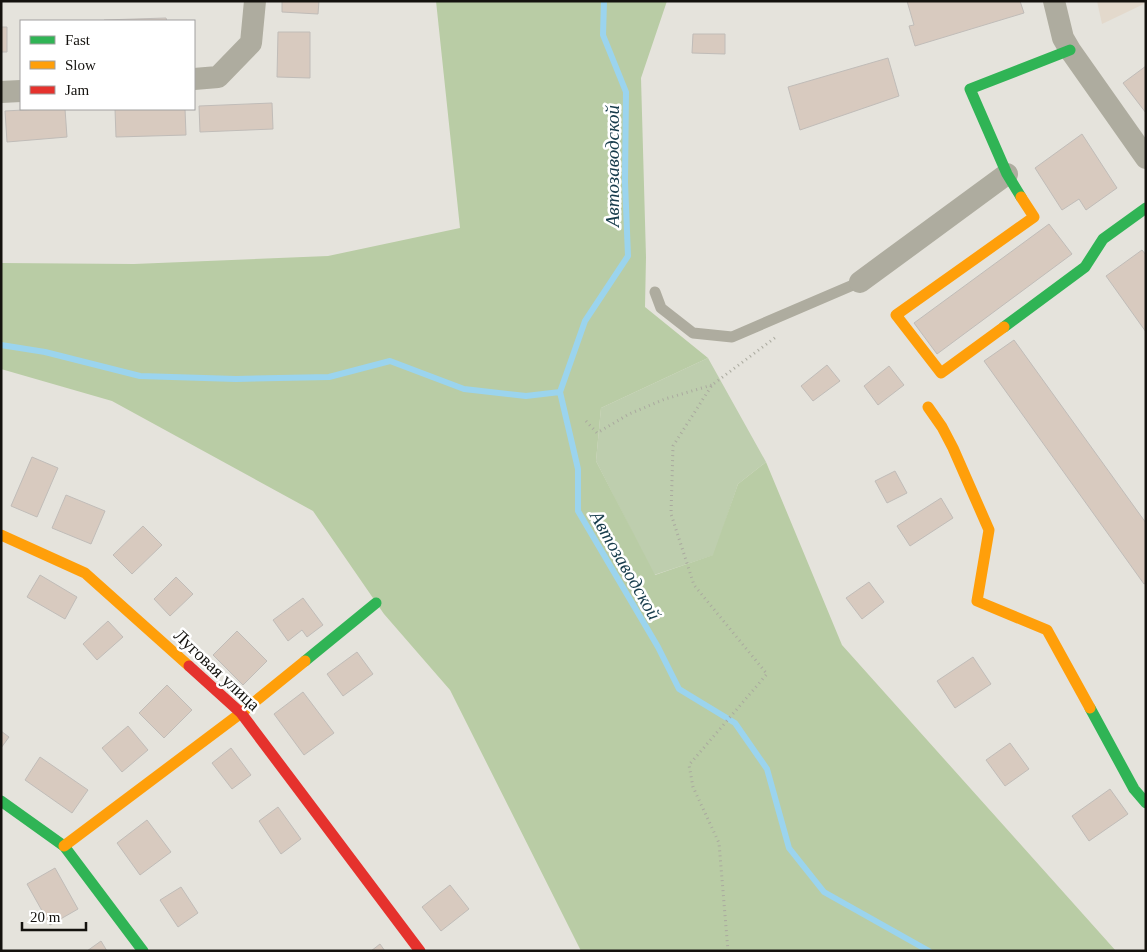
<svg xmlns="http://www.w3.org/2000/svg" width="1147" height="952" font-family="'Times New Roman',serif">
  <rect width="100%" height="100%" fill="#e5e3dc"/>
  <path fill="#e3d9cc" d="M 1097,1 L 1146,1 L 1146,3 L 1102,24 Z"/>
  <path fill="#beceae" d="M 708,358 L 766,462 L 738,484 L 714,555 L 654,575 L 596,461 L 601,408 Z"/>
  <path fill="#b9cca5" d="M 436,1 L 667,1 L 641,78 L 646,257 L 645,307 L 708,358 L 601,408 L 596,461 L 655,575 L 713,555 L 738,484 L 766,462 L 842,645 L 1116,951 L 581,951 L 450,690 L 384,614 L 313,511 L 112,401 L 1,369 L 1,263 L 134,264 L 328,256 L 460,228 Z"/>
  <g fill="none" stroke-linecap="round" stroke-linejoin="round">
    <path stroke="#9bd4ee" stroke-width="6" d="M 604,1 L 603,35 L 626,92 L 625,182 L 628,256 L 585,321 L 560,392 L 578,469 L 578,511 L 658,647 L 679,689 L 735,723 L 767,769 L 789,848 L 824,892 L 929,951
      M 1,345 L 45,352 L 140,376 L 236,379 L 329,377 L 390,361 L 464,389 L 526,396 L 560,392"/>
  </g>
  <path fill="#d8cabf" stroke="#c0bcb8" d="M 282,1 L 319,1 L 318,14 L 282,12 Z
    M 907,1 L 1020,1 L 1024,13 L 915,46 L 909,26 L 914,25 Z
    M 166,18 L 167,21 L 104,21 L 104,20 Z
    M 1,27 L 7,27 L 7,52 L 1,52 Z
    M 278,32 L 310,32 L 310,78 L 277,77 Z
    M 693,34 L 725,34 L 725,54 L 692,53 Z
    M 888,58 L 899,96 L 800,130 L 788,87 Z
    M 1146,66 L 1146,113 L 1123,83 Z
    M 272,103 L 273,129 L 200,132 L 199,106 Z
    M 41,109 L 65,109 L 67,137 L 7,142 L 5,111 Z
    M 115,109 L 185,109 L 186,135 L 116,137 Z
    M 1082,134 L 1117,188 L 1086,210 L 1079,199 L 1062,210 L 1035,168 Z
    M 1049,224 L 1072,254 L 937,354 L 914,323 Z
    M 1142,250 L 1146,255 L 1146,332 L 1106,276 Z
    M 1014,340 L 1146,523 L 1146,583 L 1144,584 L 984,361 Z
    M 827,365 L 840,381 L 813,401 L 801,386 Z
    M 889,366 L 904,385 L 878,405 L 864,386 Z
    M 32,457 L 58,468 L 37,517 L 11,506 Z
    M 895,471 L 907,493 L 887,503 L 875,481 Z
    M 66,495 L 105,511 L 91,544 L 52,528 Z
    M 941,498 L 953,518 L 910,546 L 897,526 Z
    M 143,526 L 162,545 L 132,574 L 113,555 Z
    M 40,575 L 77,597 L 65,619 L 27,597 Z
    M 176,577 L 193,594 L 170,616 L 154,599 Z
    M 869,582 L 884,602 L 862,619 L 846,598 Z
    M 303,598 L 323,625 L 307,637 L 302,630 L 288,641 L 273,620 Z
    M 108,621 L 123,637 L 97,660 L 83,644 Z
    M 237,631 L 267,661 L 243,685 L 213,655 Z
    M 357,652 L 373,674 L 343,696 L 327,674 Z
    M 973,657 L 991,684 L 955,708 L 937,681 Z
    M 167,685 L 192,710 L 164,738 L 139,713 Z
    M 303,692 L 334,733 L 304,755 L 274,714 Z
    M 128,726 L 148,750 L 122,772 L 102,748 Z
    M 1,731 L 9,737 L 1,748 Z
    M 1010,743 L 1029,769 L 1005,786 L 986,760 Z
    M 231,748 L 251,775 L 232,789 L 212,763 Z
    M 40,757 L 88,790 L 72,813 L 25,780 Z
    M 1110,789 L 1128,814 L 1089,841 L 1072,816 Z
    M 278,807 L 301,839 L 281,854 L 259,821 Z
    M 147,820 L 171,852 L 140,875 L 117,843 Z
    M 55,868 L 78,909 L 50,925 L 27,884 Z
    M 450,885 L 469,909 L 441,931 L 422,907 Z
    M 181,887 L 198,913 L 178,927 L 160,900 Z
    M 101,941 L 107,951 L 87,951 Z
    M 380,944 L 385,951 L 371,951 Z"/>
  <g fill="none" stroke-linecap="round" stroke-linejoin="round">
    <path stroke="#aaa99f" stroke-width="3" stroke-dasharray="1 4" stroke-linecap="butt" d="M 586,421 L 597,433 L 629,414 L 665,399 L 712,385
      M 728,951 L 719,843 L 693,787 L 689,765 L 767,674 L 694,585 L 671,514 L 673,446 L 712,385 L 776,337"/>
    <path stroke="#aeac9f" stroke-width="11" d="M 655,292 L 661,308 L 693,333 L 732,337 L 860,282"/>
    <path stroke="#aeac9f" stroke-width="22" d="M 1054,1 L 1063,38 L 1070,50 L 1146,158
      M 194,79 L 218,77 L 251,43 L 255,1
      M 1,92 L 21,91
      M 860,282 L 1007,174"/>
    <path stroke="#30b455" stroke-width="11" d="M 1021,197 L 1007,174 L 970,89 L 1070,50
      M 1004,327 L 1085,267 L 1103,239 L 1146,208
      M 305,661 L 376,603
      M 1090,708 L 1134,789 L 1146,803
      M 1,801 L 64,846 L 143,951"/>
    <path stroke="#ff9f0a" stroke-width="11" d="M 1004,327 L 941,373 L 896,315 L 1034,217 L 1021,197
      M 928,407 L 942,427 L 953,448 L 989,530 L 977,601 L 1047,630 L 1090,708
      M 1,535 L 85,573 L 189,666
      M 64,846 L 241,713 L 305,661"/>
    <path stroke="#e5322d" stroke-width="11" d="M 189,666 L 241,713 L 420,951"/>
  </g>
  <g text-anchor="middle" stroke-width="5" stroke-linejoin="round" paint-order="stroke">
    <g font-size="18" fill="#14120e" stroke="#fff">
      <text transform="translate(217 670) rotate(43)" y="6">Луговая улица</text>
    </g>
    <g font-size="19" font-style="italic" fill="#173c4c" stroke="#fff">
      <text transform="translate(612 166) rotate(-90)" y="7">Автозаводской</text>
      <text transform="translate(626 565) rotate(60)" y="7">Автозаводской</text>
    </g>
  </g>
  <rect width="1147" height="952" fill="none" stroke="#14120e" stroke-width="5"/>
  <rect x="20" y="20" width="175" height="90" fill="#ffffff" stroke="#a1a09f"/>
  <rect x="30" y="36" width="25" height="8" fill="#30b455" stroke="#a1a09f"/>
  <text x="65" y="45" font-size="15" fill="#14120e">Fast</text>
  <rect x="30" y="61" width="25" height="8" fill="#ff9f0a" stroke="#a1a09f"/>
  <text x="65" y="70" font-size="15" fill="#14120e">Slow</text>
  <rect x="30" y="86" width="25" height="8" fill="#e5322d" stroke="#a1a09f"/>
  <text x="65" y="95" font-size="15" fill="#14120e">Jam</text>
  <path d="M22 922v8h64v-8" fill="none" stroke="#14120e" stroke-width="2.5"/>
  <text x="30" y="922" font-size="15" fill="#14120e" stroke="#ffffff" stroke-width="4" paint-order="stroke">20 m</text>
</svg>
